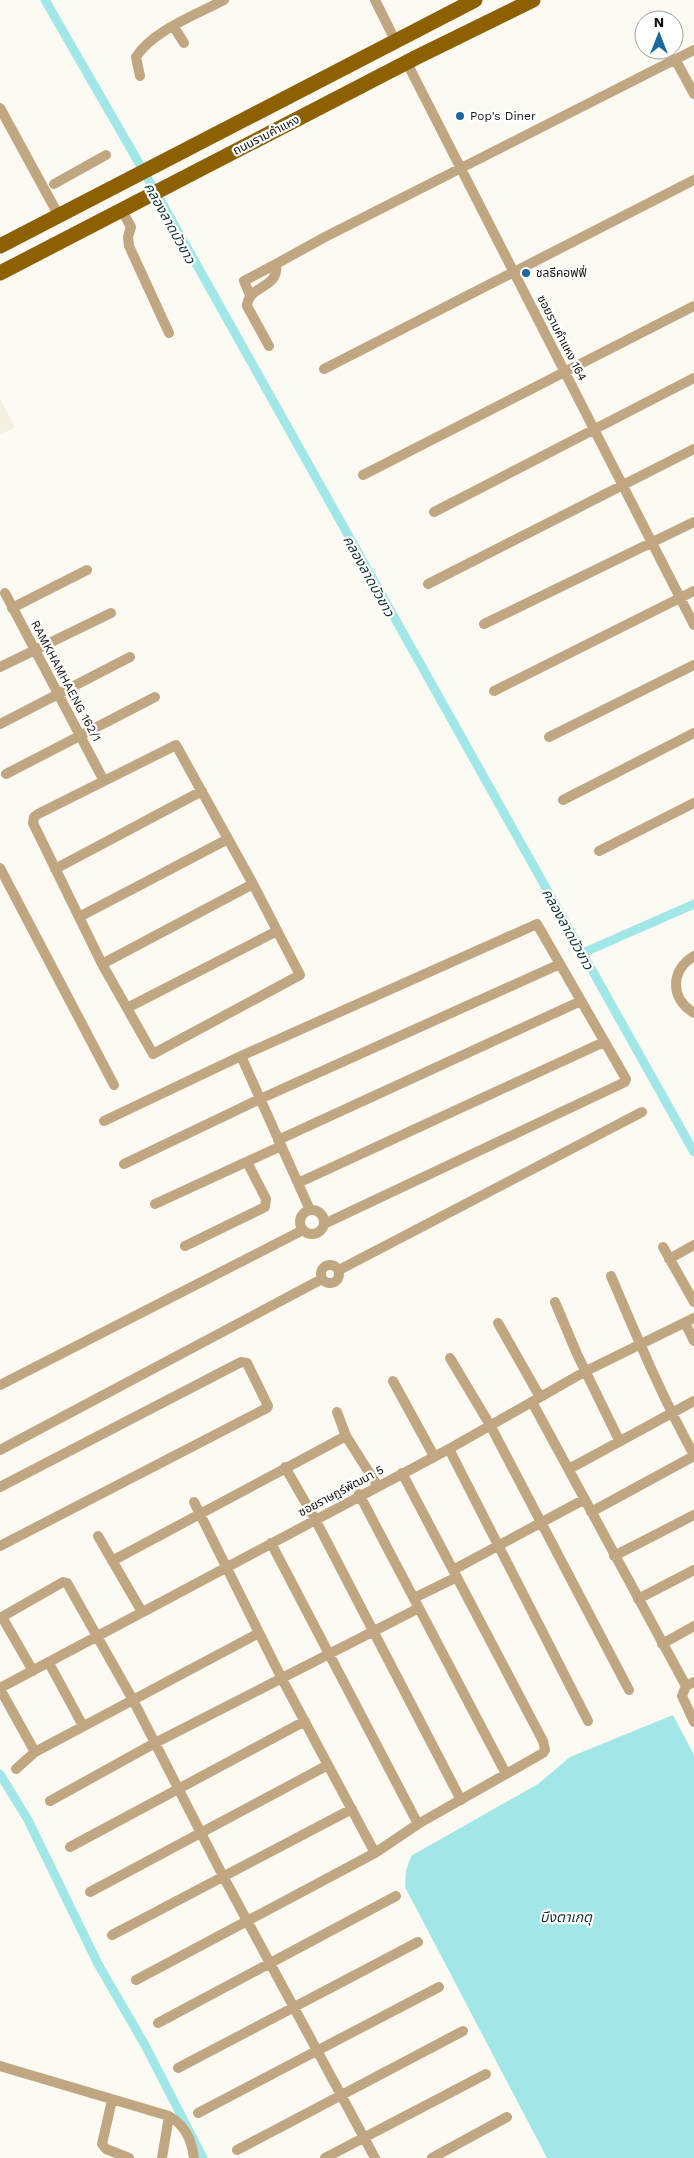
<svg xmlns="http://www.w3.org/2000/svg" width="694" height="2158" font-family="'Work Sans','Noto Sans Thai',sans-serif">
  <rect width="100%" height="100%" fill="#fcfaf2"/>
  <path fill="#f5f1e1" d="M 0,398 L 15,427 L 0,435 Z"/>
  <path fill="#a2e7e8" d="M 673,1715 L 694,1755 L 694,2158 L 547,2158 L 405,1887 L 406,1871 L 411,1856 L 538,1784 L 570,1757 Z"/>
  <g fill="none" stroke-linecap="round" stroke-linejoin="round">
    <path stroke="#a2e7e8" stroke-width="9" d="M 45,0 L 166,210 L 694,1152
      M 585,952 L 694,904
      M 0,1774 L 28,1820 L 98,1964 L 145,2045 L 203,2158"/>
    <path stroke="#c0a782" stroke-width="10" d="M 375,0 L 395,40
      M 174,27 L 184,43
      M 675,59 L 694,94
      M 407,63 L 694,625
      M 140,76 L 136,57 C 152,31 197,14 224,0
      M 0,108 L 59,216
      M 54,184 L 106,155
      M 121,209 L 131,227 L 128,237 L 129,246 L 169,333
      M 250,295 L 244,281 L 276,264
      M 269,346 L 247,306 C 248,285 280,289 276,264 L 325,237 L 694,50
      M 324,369 L 694,180
      M 363,475 L 694,306
      M 434,512 L 694,378
      M 428,584 L 694,449
      M 5,593 L 104,781
      M 12,608 L 87,570
      M 484,624 L 694,522
      M 0,667 L 111,613
      M 494,691 L 694,591
      M 0,724 L 130,657
      M 549,737 L 694,665
      M 176,745 L 253,884 L 300,975 L 153,1054 L 102,964 L 33,823 L 34,817 L 38,814 Z
      M 6,774 L 155,697
      M 563,800 L 694,733
      M 599,851 L 694,803
      M 0,868 L 114,1085
      M 55,869 L 202,791
      M 79,917 L 228,839
      M 694,956 C 670,970 670,999 694,1013
      M 102,964 L 253,884
      M 127,1008 L 277,931
      M 241,1056 L 310,1210
      M 104,1121 L 241,1056 L 537,924 L 626,1079 L 625,1082 L 324,1224
      M 278,1140 L 581,1001
      M 124,1164 L 260,1099 L 560,964
      M 298,1183 L 604,1042
      M 155,1204 L 281,1146
      M300 1222a12 12 0 1 1 24 0a12 12 0 1 1-24 0Z
      M 185,1246 L 265,1207 L 266,1199 L 247,1162
      M 663,1247 L 694,1302
      M 669,1259 L 694,1245
      M321 1274a9 9 0 1 1 18 0a9 9 0 1 1-18 0Z
      M 339,1270 L 642,1112
      M 611,1276 C 637,1337 662,1397 694,1455
      M 555,1302 L 577,1354 L 619,1440
      M 498,1323 L 540,1397
      M 685,1323 L 694,1341
      M 450,1358 L 490,1425 L 629,1690
      M 393,1381 L 434,1456
      M 0,1385 L 303,1230
      M 532,1402 L 686,1686
      M 337,1412 L 346,1436 L 377,1485
      M 449,1449 L 588,1721
      M 0,1450 L 322,1279
      M 285,1467 L 315,1519 L 461,1800
      M 569,1469 L 694,1401
      M 0,1487 L 241,1362 L 247,1363 L 268,1406 L 267,1408 L 0,1546
      M 359,1494 L 506,1774
      M 194,1502 L 282,1679 L 375,1853
      M 591,1512 L 694,1456
      M 98,1536 L 142,1612
      M 271,1543 L 418,1824
      M 614,1556 L 694,1515
      M 112,1561 L 346,1436
      M 453,1570 L 585,1499
      M 414,1598 L 457,1577
      M 638,1599 L 694,1570
      M 2,1617 L 33,1671
      M 0,1618 L 63,1582 L 67,1583 L 133,1700 L 223,1876 L 375,2158
      M 662,1644 L 694,1626
      M 49,1663 L 83,1726
      M 694,1682 L 686,1686 L 682,1696 L 694,1722
      M 0,1688 L 449,1449 L 586,1371 L 694,1318
      M 0,1689 L 35,1752
      M 16,1769 L 35,1752 L 259,1633
      M 50,1801 L 155,1743 L 419,1608
      M 70,1847 L 305,1721
      M 90,1892 L 328,1765
      M 112,1935 L 352,1809
      M 136,1980 L 375,1853 L 418,1824 L 543,1753 L 545,1750 L 543,1741 L 402,1473
      M 158,2023 L 396,1896
      M 0,2066 L 169,2116 C 185,2125 192,2141 194,2158
      M 178,2068 L 418,1942
      M 112,2100 L 102,2144 L 106,2149 L 129,2158
      M 198,2113 L 439,1987
      M 237,2150 L 463,2031
      M 162,2158 L 169,2116
      M 325,2158 L 486,2074
      M 432,2158 L 507,2117"/>
    <path stroke="#8d6002" stroke-width="15" d="M 0,246 L 475,0
      M 0,273 L 417,57 L 533,0"/>
  </g>
  <g fill="#19699b" stroke="#fff" stroke-width="2">
    <circle cx="460" cy="116" r="5"/>
    <circle cx="526" cy="273" r="5"/>
  </g>
  <g text-anchor="middle" stroke-width="4.5" stroke-linejoin="round" paint-order="stroke">
    <g font-size="12" fill="#12110e" stroke="#fff" text-anchor="start">
      <text x="470" y="120">Pop's Diner</text>
      <text x="536" y="277">ชลธีคอฟฟี่</text>
    </g>
    <g font-size="12" fill="#12110e" stroke="#fff">
      <text transform="translate(266 135) rotate(-27)" y="4">ถนนรามคำแหง</text>
      <text transform="translate(562 338) rotate(63)" y="4">ซอยรามคำแหง 164</text>
      <text transform="translate(66 681) rotate(62)" y="4">RAMKHAMHAENG 162/1</text>
      <text transform="translate(341 1491) rotate(-28)" y="4">ซอยราษฎร์พัฒนา 5</text>
    </g>
    <g font-size="14" font-style="italic" fill="#0c2f30" stroke="#fff">
      <text transform="translate(170 223) rotate(61)" y="5">คลองลาดบัวขาว</text>
      <text transform="translate(369 576) rotate(61)" y="5">คลองลาดบัวขาว</text>
      <text transform="translate(568 929) rotate(61)" y="5">คลองลาดบัวขาว</text>
      <text x="566" y="1922">บึงตาเกตุ</text>
    </g>
  </g>
  <g transform="translate(659 35)"><circle r="24" fill="#ffffff" stroke="#a0a09f"/>
  <path d="M0-4L9 19L0 12L-9 19Z" fill="#19699b"/>
  <text y="-8" font-size="14" font-weight="bold" text-anchor="middle" fill="#12110e">N</text>
  </g>
</svg>
